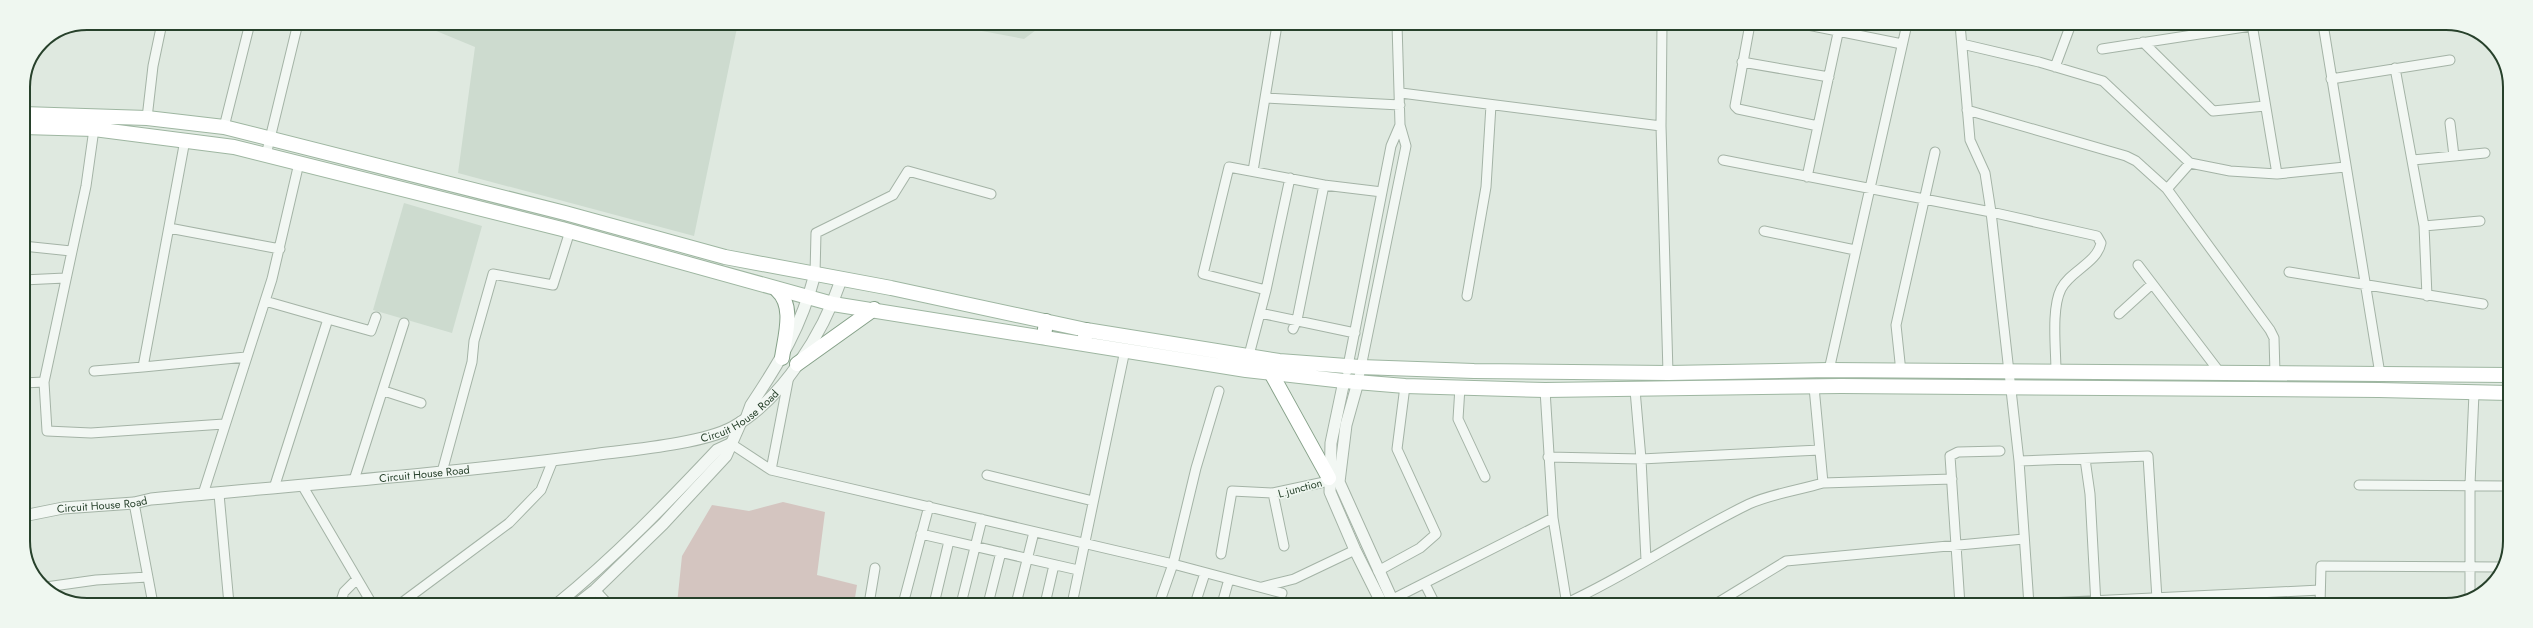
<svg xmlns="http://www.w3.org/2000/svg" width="2533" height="628" font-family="Jost,sans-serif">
  <rect width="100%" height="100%" fill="#dfe9e0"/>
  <path fill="#cddbcf" d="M 417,23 L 738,23 L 694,236 L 458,173 L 475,47 Z
    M 939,23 L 1044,24 L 1024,39 Z
    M 404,203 L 482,226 L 452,333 L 373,310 Z"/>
  <path fill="#d4c5c0" d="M 783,502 L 825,512 L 817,575 L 857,585 L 854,604 L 677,604 L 682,556 L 712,505 L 749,511 Z"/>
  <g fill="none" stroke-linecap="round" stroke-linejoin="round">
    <g stroke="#a4b3a6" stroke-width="11">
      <path id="minor" d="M 1662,24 L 1661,126 L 1668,373
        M 1750,24 L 1735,106 L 1738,109 L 1818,126
        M 1803,24 L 1902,44
        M 1960,24 L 1970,140 L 1985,173 L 1991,212 L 2019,461 L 2029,605
        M 2252,24 L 2277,174
        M 2323,24 L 2380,374
        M 2143,42 L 2213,111 L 2265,106
        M 1962,44 L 2039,62 L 2103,81 L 2190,163 L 2230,171 L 2277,174 L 2345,167
        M 2102,49 L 2264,24
        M 1742,62 L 1829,77
        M 2055,67 L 2071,24
        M 2395,68 L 2424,226 L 2427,296
        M 2331,79 L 2450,60
        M 1401,93 L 1661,126
        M 1265,98 L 1400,105
        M 1967,110 L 2126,156 L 2136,161 L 2167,189 L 2270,330 L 2274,338 L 2275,374
        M 147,118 L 153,66 L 162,23
        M 2450,123 L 2454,156
        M 224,127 L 250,23
        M 185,140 L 143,367 L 246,357
        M 266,155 L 298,23
        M 1723,160 L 1991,212 L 2097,236 L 2101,243 C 2097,263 2070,271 2061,289 C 2051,309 2056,349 2056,372
        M 2413,160 L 2485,153
        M 1253,171 L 1276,31 L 1275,24
        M 1807,177 L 1840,24
        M 2167,189 L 2190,163
        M 2424,226 L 2480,221
        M 169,228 L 280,249
        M 1764,231 L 1855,250
        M 23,246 L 71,251
        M 2138,265 L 2221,374
        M 2289,272 L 2483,304
        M 815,274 L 816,233 L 893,195 L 908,171 L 991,194
        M 23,280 L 65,278
        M 1266,290 L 1203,274 L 1229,167 L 1324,185 L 1382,192
        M 1467,296 L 1486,187 L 1491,105
        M 265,301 L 328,319 L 274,488
        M 1260,313 L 1355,333
        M 2119,314 L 2152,284
        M 328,319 L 371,331 L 376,317
        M 1293,329 L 1297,320 L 1324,185
        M 1249,355 L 1266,290 L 1290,178
        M 1829,370 L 1907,24
        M 94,371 L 143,367
        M 1347,371 L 1391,146 L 1400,125
        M 1901,372 L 1896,325 L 1935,152
        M 44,382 L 47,431 L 91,433 L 224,424
        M 1358,382 L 1406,146 L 1400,125 L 1397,24
        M 23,383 L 44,382 L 86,186 L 94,129
        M 1460,387 L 1458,419 L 1485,477
        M 1814,387 L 1823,483 L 1952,479
        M 1545,390 L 1553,518 L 1567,605
        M 1635,390 L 1641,459 L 1646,560
        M 384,391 L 421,403
        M 730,443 L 771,470 L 1173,564 L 1282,593 L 1278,604
        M 1548,457 L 1641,459 L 1820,450
        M 2085,459 L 2090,494 L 2096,605
        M 2019,461 L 2148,456 L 2157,599
        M 771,470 L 789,376
        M 442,472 L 472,362 L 474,341 L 493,274 L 553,285 L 570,231
        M 987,475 L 1093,501
        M 354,480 L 404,323
        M 302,485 L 372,604
        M 2359,485 L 2509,486
        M 203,494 L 272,279 L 299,163
        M 219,494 L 229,604
        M 134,503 L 153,604
        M 921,534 L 1078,570
        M 1284,546 L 1273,493 L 1329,481
        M 1221,554 L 1232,491 L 1273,493
        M 1378,571 L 1420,548 L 1436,534 L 1397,449 L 1405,386
        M 46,587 L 96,580 L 148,577
        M 1262,587 L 1294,579 L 1355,550
        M 1427,588 L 1435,604
        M 595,590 L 608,604
        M 2470,597 L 2470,484 L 2474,393
        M 1391,600 L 1553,518
        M 1567,603 C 1630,574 1687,534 1749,504 C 1771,494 1799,490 1823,483
        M 340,604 L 344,592 L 357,579
        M 400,604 L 509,523 L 541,490 L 553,460
        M 869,604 L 875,568
        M 903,604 L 929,506
        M 934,604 L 949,541
        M 961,604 L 982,519
        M 988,604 L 1001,552
        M 1016,604 L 1034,532
        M 1045,604 L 1054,565
        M 1072,604 L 1125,350
        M 1159,604 L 1173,564 L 1196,468 L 1219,391
        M 1195,604 L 1205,573
        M 1222,604 L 1229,579
        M 2029,604 L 2320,590
        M 1714,605 L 1786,561 L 2024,539
        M 1960,605 L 1950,456 L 1958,452 L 2000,451
        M 2320,605 L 2321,566 L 2501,567"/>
    </g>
    <g stroke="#a4b3a6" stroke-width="13">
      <g id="tertiary">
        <path d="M 1344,381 L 1331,443 L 1330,492 L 1355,550 L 1382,604"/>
        <path d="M 1358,382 L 1346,425 L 1339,482 L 1394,604"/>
        <path d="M 747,416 L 751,405 C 781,360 801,327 815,274"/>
        <path id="s1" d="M 23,516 L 63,508 L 134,503 L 151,499 C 298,485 446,474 592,455 C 629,450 702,444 733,427 C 783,399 823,333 841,280"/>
        <path d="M 557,604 C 615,557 666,504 717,450 L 730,444"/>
        <path d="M 577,604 L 595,590 L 663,524 L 726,456 L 741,422"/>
      </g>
    </g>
    <g stroke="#9eb6a1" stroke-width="16">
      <path id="primary" d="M 23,114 L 147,118 L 224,127 L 565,213 L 725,257 L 891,288 L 1086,330 L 1279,361 L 1360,367 L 1474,371 L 1668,373 L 1829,370 L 2509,375
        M 23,127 L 94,129 L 234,147 L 562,229 L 833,304 L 1246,370 L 1344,381 L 1405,386 L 1545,390 L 1841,386 L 2379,390 L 2509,393"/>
    </g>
    <g stroke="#86a189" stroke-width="16">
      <path id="trunk" d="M 777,290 C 795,306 785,336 782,358
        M 1044,337 L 1046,321
        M 1084,343 L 1086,330
        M 797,364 L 874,309
        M 1271,373 L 1329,478"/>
    </g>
    <use href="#minor" stroke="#f2f7f3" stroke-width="9"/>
    <use href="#tertiary" stroke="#f2f7f3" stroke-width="11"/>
    <use href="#primary" stroke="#fff" stroke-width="14"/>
    <use href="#trunk" stroke="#fff" stroke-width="14"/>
  </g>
  <g text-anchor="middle" stroke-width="3" stroke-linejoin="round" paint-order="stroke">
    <g font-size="11" fill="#27412b" stroke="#eff7f0">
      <text dy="4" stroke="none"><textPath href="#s1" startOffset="728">Circuit House Road</textPath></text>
      <text dy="4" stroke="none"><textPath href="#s1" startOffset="404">Circuit House Road</textPath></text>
      <text transform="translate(1300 488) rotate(-15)" y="4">L junction</text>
      <text dy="4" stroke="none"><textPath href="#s1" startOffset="80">Circuit House Road</textPath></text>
    </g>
  </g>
  <path d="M0 0H2533V628H0ZM87 30H2446A57 57 0 0 1 2503 87V541A57 57 0 0 1 2446 598H87A57 57 0 0 1 30 541V87A57 57 0 0 1 87 30Z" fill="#eff7f0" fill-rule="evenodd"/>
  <path fill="none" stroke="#27412b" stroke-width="2" d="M87 30H2446A57 57 0 0 1 2503 87V541A57 57 0 0 1 2446 598H87A57 57 0 0 1 30 541V87A57 57 0 0 1 87 30Z"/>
</svg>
